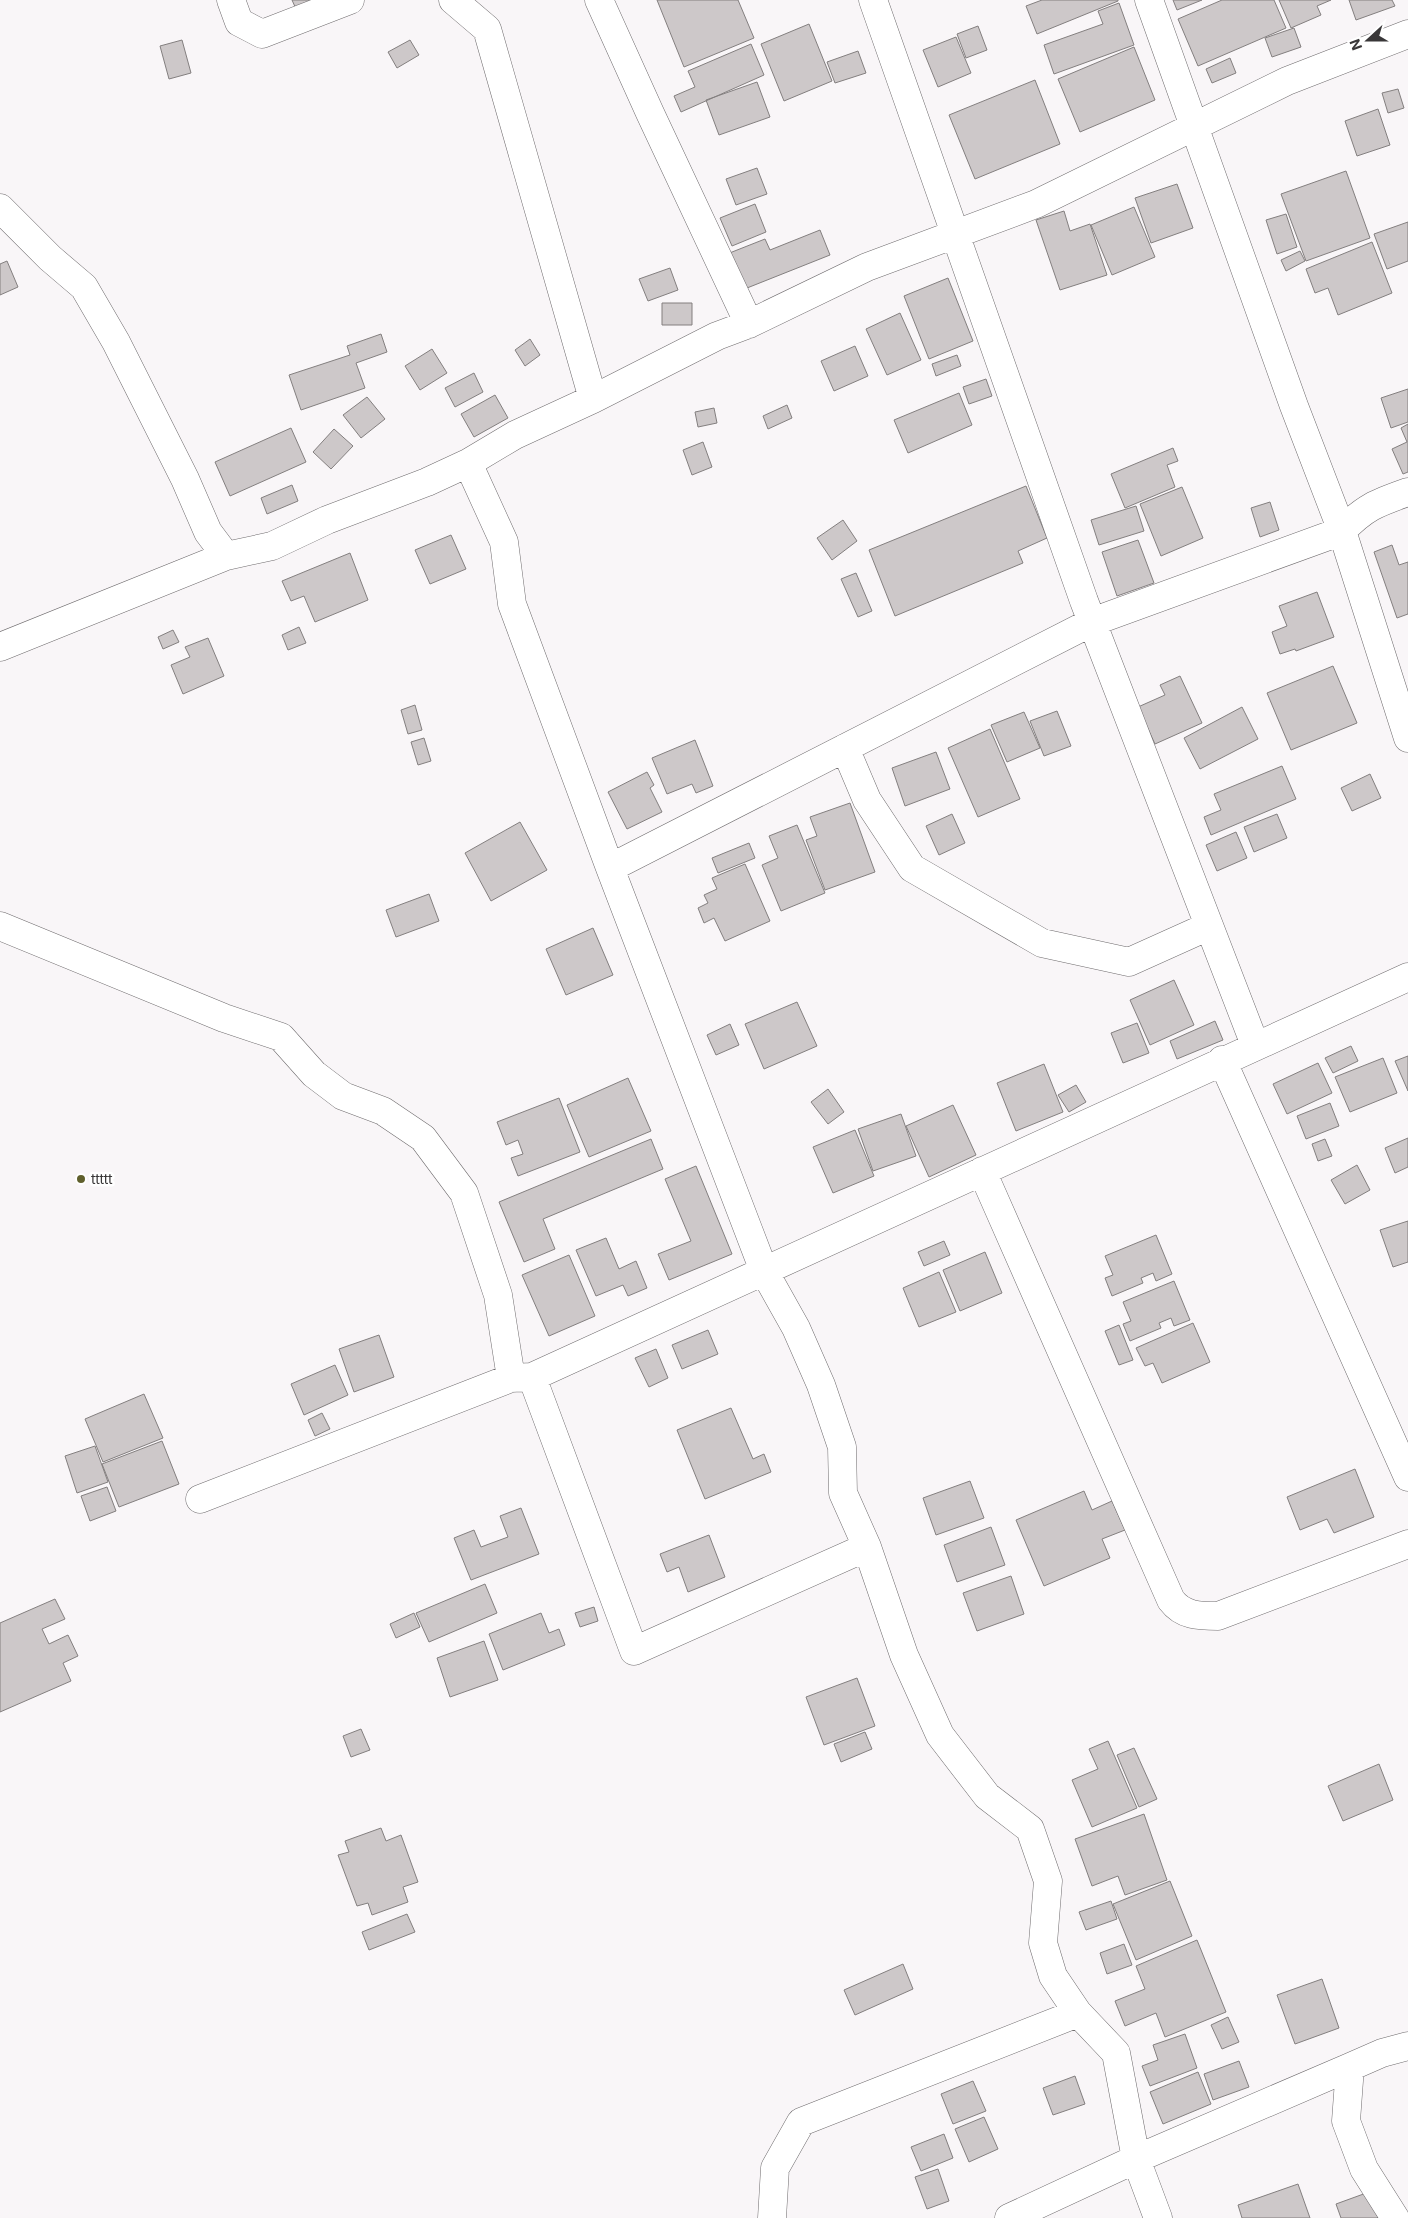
<svg xmlns="http://www.w3.org/2000/svg" width="1408" height="2218" font-family="Inter,sans-serif">
  <rect width="100%" height="100%" fill="#f9f6f8"/>
  <path fill="#cdc8c9" stroke="#837f7f" d="M 292,0 L 316,0 L 296,9 Z
    M 657,0 L 738,0 L 754,38 L 684,67 Z
    M 1042,0 L 1118,0 L 1118,1 L 1037,34 L 1026,6 Z
    M 1173,0 L 1202,0 L 1177,10 Z
    M 1222,0 L 1274,0 L 1286,28 L 1198,66 L 1178,19 Z
    M 1279,0 L 1331,0 L 1317,6 L 1321,15 L 1291,28 Z
    M 1349,0 L 1392,0 L 1395,6 L 1356,20 Z
    M 1119,3 L 1134,45 L 1054,74 L 1044,45 L 1103,24 L 1098,11 Z
    M 809,24 L 832,81 L 784,101 L 761,44 Z
    M 978,26 L 987,50 L 966,58 L 957,34 Z
    M 1294,28 L 1301,47 L 1272,57 L 1265,38 Z
    M 956,37 L 971,73 L 938,87 L 923,50 Z
    M 182,40 L 191,73 L 169,79 L 160,46 Z
    M 410,40 L 419,55 L 397,68 L 388,52 Z
    M 751,44 L 764,75 L 681,112 L 674,96 L 695,87 L 688,71 Z
    M 1134,47 L 1155,100 L 1080,132 L 1058,79 Z
    M 858,51 L 866,73 L 835,83 L 827,62 Z
    M 1230,58 L 1236,73 L 1212,83 L 1206,69 Z
    M 1035,80 L 1060,144 L 975,179 L 949,115 Z
    M 757,82 L 770,117 L 719,135 L 706,100 Z
    M 1398,89 L 1404,108 L 1388,113 L 1382,93 Z
    M 1378,109 L 1390,145 L 1357,156 L 1345,121 Z
    M 757,168 L 767,194 L 736,205 L 726,179 Z
    M 1346,171 L 1370,238 L 1306,261 L 1281,194 Z
    M 1177,184 L 1193,228 L 1151,243 L 1135,198 Z
    M 755,204 L 766,232 L 732,246 L 720,218 Z
    M 1134,207 L 1155,257 L 1112,275 L 1091,225 Z
    M 1064,211 L 1070,231 L 1090,224 L 1107,275 L 1060,290 L 1036,220 Z
    M 1286,214 L 1297,247 L 1277,254 L 1266,220 Z
    M 1408,222 L 1408,261 L 1387,269 L 1374,234 Z
    M 820,230 L 830,255 L 742,290 L 727,254 L 765,239 L 770,250 Z
    M 1372,242 L 1392,293 L 1338,315 L 1328,288 L 1315,293 L 1306,269 Z
    M 1300,251 L 1305,261 L 1286,271 L 1281,260 Z
    M 7,261 L 18,287 L 0,295 L 0,264 Z
    M 670,268 L 678,290 L 648,301 L 639,279 Z
    M 948,278 L 973,341 L 929,359 L 904,296 Z
    M 662,303 L 692,303 L 692,325 L 662,325 Z
    M 900,313 L 921,360 L 887,375 L 866,329 Z
    M 381,334 L 387,352 L 356,363 L 365,388 L 301,410 L 289,375 L 350,355 L 347,346 Z
    M 530,339 L 540,355 L 525,366 L 515,350 Z
    M 855,346 L 868,376 L 834,391 L 821,361 Z
    M 432,349 L 447,373 L 420,390 L 405,366 Z
    M 957,355 L 961,366 L 936,376 L 932,364 Z
    M 474,373 L 483,392 L 455,407 L 445,388 Z
    M 986,379 L 992,396 L 969,404 L 963,387 Z
    M 1408,389 L 1408,422 L 1391,428 L 1381,398 Z
    M 959,393 L 972,425 L 908,453 L 894,420 Z
    M 495,395 L 508,418 L 474,437 L 461,414 Z
    M 367,397 L 385,419 L 361,438 L 343,415 Z
    M 787,405 L 792,418 L 768,429 L 763,416 Z
    M 714,408 L 717,423 L 698,427 L 695,412 Z
    M 1408,424 L 1408,472 L 1403,474 L 1392,449 L 1407,442 L 1401,428 Z
    M 291,428 L 306,462 L 230,496 L 215,462 Z
    M 334,429 L 353,446 L 331,469 L 313,452 Z
    M 703,442 L 712,467 L 692,475 L 683,450 Z
    M 1173,448 L 1178,461 L 1167,465 L 1175,487 L 1125,508 L 1111,474 Z
    M 292,485 L 298,501 L 267,514 L 261,498 Z
    M 1026,486 L 1047,538 L 1018,551 L 1023,563 L 895,616 L 869,550 Z
    M 1182,487 L 1203,538 L 1161,556 L 1140,504 Z
    M 1270,502 L 1279,530 L 1260,537 L 1251,508 Z
    M 1136,506 L 1144,531 L 1099,545 L 1091,520 Z
    M 843,520 L 857,541 L 832,560 L 817,538 Z
    M 451,535 L 466,569 L 430,584 L 415,550 Z
    M 1138,540 L 1154,583 L 1117,596 L 1102,552 Z
    M 1392,545 L 1399,565 L 1408,562 L 1408,614 L 1397,618 L 1374,552 Z
    M 350,553 L 368,600 L 315,622 L 304,596 L 291,601 L 282,581 Z
    M 856,573 L 872,611 L 858,617 L 841,579 Z
    M 1317,592 L 1334,637 L 1296,651 L 1295,649 L 1280,654 L 1272,632 L 1287,626 L 1279,606 Z
    M 299,627 L 306,643 L 288,650 L 282,635 Z
    M 173,630 L 179,642 L 163,649 L 158,637 Z
    M 208,638 L 224,676 L 183,694 L 171,665 L 190,657 L 185,647 Z
    M 1333,666 L 1357,723 L 1291,750 L 1267,693 Z
    M 1180,676 L 1202,723 L 1155,744 L 1138,707 L 1165,695 L 1160,685 Z
    M 415,705 L 422,730 L 408,734 L 401,710 Z
    M 1242,707 L 1258,739 L 1200,769 L 1184,738 Z
    M 1057,711 L 1071,746 L 1044,756 L 1030,721 Z
    M 1024,712 L 1040,748 L 1007,762 L 991,725 Z
    M 990,729 L 1020,799 L 978,817 L 948,748 Z
    M 424,738 L 431,761 L 418,765 L 411,742 Z
    M 695,740 L 713,786 L 696,793 L 692,784 L 667,794 L 652,758 Z
    M 936,752 L 950,789 L 905,806 L 892,768 Z
    M 1282,766 L 1296,799 L 1211,835 L 1204,817 L 1221,810 L 1214,794 Z
    M 647,772 L 654,785 L 650,788 L 662,812 L 627,829 L 608,792 Z
    M 1370,774 L 1381,798 L 1352,811 L 1341,788 Z
    M 850,803 L 875,872 L 825,890 L 806,840 L 817,836 L 810,817 Z
    M 952,814 L 965,843 L 939,855 L 926,826 Z
    M 1277,814 L 1287,838 L 1254,852 L 1244,827 Z
    M 520,822 L 547,870 L 491,901 L 465,853 Z
    M 797,825 L 825,893 L 781,911 L 762,865 L 778,858 L 769,836 Z
    M 1236,832 L 1247,858 L 1217,871 L 1206,845 Z
    M 749,843 L 755,858 L 718,873 L 712,858 Z
    M 745,864 L 770,921 L 725,941 L 714,918 L 704,923 L 698,908 L 708,903 L 704,895 L 717,889 L 712,878 Z
    M 429,894 L 439,921 L 396,937 L 386,910 Z
    M 593,928 L 613,975 L 566,995 L 546,949 Z
    M 1174,980 L 1194,1025 L 1150,1045 L 1130,1000 Z
    M 797,1002 L 817,1046 L 764,1069 L 745,1024 Z
    M 1215,1021 L 1223,1040 L 1177,1059 L 1170,1041 Z
    M 1137,1023 L 1149,1053 L 1123,1063 L 1111,1033 Z
    M 730,1024 L 739,1045 L 716,1055 L 707,1035 Z
    M 1351,1046 L 1358,1061 L 1333,1073 L 1325,1058 Z
    M 1408,1056 L 1408,1091 L 1395,1061 Z
    M 1383,1058 L 1397,1093 L 1350,1112 L 1335,1077 Z
    M 1318,1063 L 1332,1093 L 1287,1114 L 1273,1084 Z
    M 1044,1064 L 1063,1112 L 1016,1131 L 997,1083 Z
    M 628,1078 L 651,1131 L 589,1157 L 567,1105 Z
    M 1076,1085 L 1086,1102 L 1069,1112 L 1058,1095 Z
    M 828,1089 L 844,1112 L 828,1124 L 811,1102 Z
    M 559,1098 L 580,1152 L 518,1176 L 511,1158 L 523,1154 L 518,1140 L 506,1145 L 497,1122 Z
    M 1330,1103 L 1339,1126 L 1306,1139 L 1297,1116 Z
    M 953,1105 L 976,1155 L 929,1177 L 906,1126 Z
    M 901,1114 L 916,1156 L 873,1171 L 858,1129 Z
    M 855,1130 L 874,1176 L 833,1193 L 813,1147 Z
    M 1408,1138 L 1408,1167 L 1395,1173 L 1385,1148 Z
    M 651,1139 L 663,1169 L 543,1219 L 555,1249 L 524,1262 L 499,1202 Z
    M 1325,1139 L 1332,1156 L 1318,1161 L 1312,1144 Z
    M 1357,1165 L 1370,1190 L 1345,1204 L 1331,1180 Z
    M 696,1166 L 732,1254 L 669,1280 L 658,1254 L 691,1241 L 665,1179 Z
    M 1408,1221 L 1408,1262 L 1393,1267 L 1380,1230 Z
    M 1156,1235 L 1172,1274 L 1156,1281 L 1153,1273 L 1141,1278 L 1143,1283 L 1112,1296 L 1105,1278 L 1113,1275 L 1105,1256 Z
    M 606,1238 L 619,1269 L 636,1261 L 647,1288 L 628,1296 L 623,1285 L 596,1296 L 576,1250 Z
    M 944,1241 L 950,1255 L 924,1266 L 918,1252 Z
    M 985,1252 L 1002,1293 L 960,1311 L 943,1270 Z
    M 569,1255 L 595,1316 L 549,1336 L 522,1275 Z
    M 939,1272 L 956,1312 L 919,1327 L 903,1288 Z
    M 1174,1281 L 1190,1320 L 1174,1326 L 1171,1318 L 1159,1323 L 1161,1328 L 1130,1341 L 1123,1324 L 1131,1321 L 1123,1302 Z
    M 1193,1323 L 1210,1362 L 1162,1383 L 1153,1363 L 1145,1366 L 1136,1348 Z
    M 1119,1325 L 1133,1360 L 1119,1365 L 1105,1331 Z
    M 708,1330 L 718,1354 L 682,1369 L 672,1345 Z
    M 379,1335 L 394,1377 L 354,1392 L 339,1349 Z
    M 656,1349 L 668,1378 L 649,1387 L 635,1358 Z
    M 335,1365 L 348,1395 L 304,1415 L 291,1384 Z
    M 144,1394 L 163,1438 L 103,1462 L 85,1419 Z
    M 731,1408 L 753,1459 L 764,1454 L 771,1472 L 705,1499 L 677,1430 Z
    M 322,1413 L 330,1429 L 315,1436 L 308,1420 Z
    M 162,1441 L 179,1484 L 119,1507 L 102,1464 Z
    M 95,1446 L 108,1482 L 77,1493 L 65,1456 Z
    M 1355,1469 L 1374,1517 L 1334,1533 L 1327,1519 L 1300,1530 L 1287,1497 Z
    M 970,1481 L 984,1518 L 936,1535 L 923,1498 Z
    M 107,1487 L 116,1511 L 90,1521 L 81,1496 Z
    M 1084,1491 L 1092,1510 L 1112,1501 L 1125,1530 L 1102,1539 L 1110,1558 L 1044,1586 L 1016,1520 Z
    M 521,1508 L 539,1554 L 471,1580 L 454,1538 L 474,1530 L 481,1547 L 508,1537 L 500,1516 Z
    M 991,1527 L 1005,1565 L 957,1582 L 944,1545 Z
    M 709,1535 L 725,1577 L 688,1592 L 679,1567 L 667,1572 L 660,1554 Z
    M 1011,1576 L 1024,1614 L 977,1631 L 963,1593 Z
    M 485,1584 L 497,1613 L 429,1642 L 416,1613 Z
    M 55,1599 L 65,1619 L 42,1629 L 49,1644 L 68,1635 L 78,1656 L 63,1663 L 71,1681 L 0,1712 L 0,1623 Z
    M 594,1607 L 598,1621 L 580,1627 L 575,1613 Z
    M 414,1613 L 420,1627 L 396,1638 L 390,1624 Z
    M 541,1613 L 549,1633 L 559,1629 L 565,1645 L 503,1670 L 489,1634 Z
    M 484,1641 L 498,1680 L 450,1697 L 437,1658 Z
    M 857,1678 L 875,1726 L 824,1745 L 806,1697 Z
    M 361,1729 L 370,1750 L 351,1757 L 343,1736 Z
    M 865,1732 L 872,1749 L 841,1762 L 834,1744 Z
    M 1108,1741 L 1137,1808 L 1092,1827 L 1072,1780 L 1098,1769 L 1089,1749 Z
    M 1134,1748 L 1157,1799 L 1139,1807 L 1117,1755 Z
    M 1379,1764 L 1393,1800 L 1343,1821 L 1328,1786 Z
    M 1144,1814 L 1167,1880 L 1125,1895 L 1118,1876 L 1092,1886 L 1075,1839 Z
    M 381,1828 L 386,1841 L 401,1835 L 418,1882 L 403,1887 L 408,1902 L 372,1915 L 368,1903 L 357,1906 L 338,1855 L 349,1852 L 345,1841 Z
    M 1170,1881 L 1192,1936 L 1136,1960 L 1113,1904 Z
    M 1111,1901 L 1117,1919 L 1086,1930 L 1079,1912 Z
    M 407,1914 L 415,1932 L 369,1950 L 362,1932 Z
    M 1197,1940 L 1226,2012 L 1165,2037 L 1156,2013 L 1125,2026 L 1115,2001 L 1145,1989 L 1136,1966 Z
    M 1124,1944 L 1132,1965 L 1107,1974 L 1100,1953 Z
    M 903,1964 L 913,1989 L 855,2015 L 844,1990 Z
    M 1322,1979 L 1339,2028 L 1295,2044 L 1277,1995 Z
    M 1228,2017 L 1239,2042 L 1222,2049 L 1211,2025 Z
    M 1185,2034 L 1197,2068 L 1150,2086 L 1142,2066 L 1158,2060 L 1153,2045 Z
    M 1239,2061 L 1249,2087 L 1213,2100 L 1204,2074 Z
    M 1198,2072 L 1211,2104 L 1163,2124 L 1150,2092 Z
    M 1075,2076 L 1085,2104 L 1053,2115 L 1043,2088 Z
    M 973,2081 L 986,2111 L 953,2124 L 941,2094 Z
    M 984,2117 L 998,2149 L 969,2162 L 955,2129 Z
    M 944,2134 L 953,2158 L 921,2171 L 911,2147 Z
    M 938,2169 L 949,2201 L 927,2209 L 915,2177 Z
    M 1298,2184 L 1310,2218 L 1242,2218 L 1238,2205 Z
    M 1369,2192 L 1378,2218 L 1341,2218 L 1336,2204 Z"/>
  <g fill="none" stroke-linecap="round" stroke-linejoin="round">
    <g stroke="#6f6c6e" stroke-width="29">
      <path id="minor" d="M 231,0 L 239,22 L 262,34 L 350,0
        M 453,0 L 487,29 L 593,399
        M 599,0 L 650,113 L 749,324
        M 873,0 L 1084,601 L 1255,1045
        M 0,208 L 50,258 L 84,287 L 116,342 L 185,479 L 208,532 L 226,556 L 272,546 L 327,520 L 427,482 L 468,463 L 504,542 L 512,604 L 610,868 L 764,1271 L 796,1328 L 821,1385 L 842,1447 L 843,1493 L 867,1547
        M 468,463 L 515,435 L 593,399 L 717,336 L 749,324 L 867,267 L 1036,204 L 1287,81 L 1408,34
        M 1408,492 C 1377,503 1365,507 1342,531 L 1408,738
        M 0,647 L 226,556
        M 845,748 L 867,800 L 912,868 L 1042,943 L 1129,962 L 1209,926
        M 610,868 L 1092,622 L 1342,531 L 1294,406 L 1149,0
        M 0,926 L 224,1018 L 281,1037 L 314,1074 L 343,1096 L 383,1111 L 423,1138 L 464,1193 L 498,1295 L 511,1378 L 532,1377 L 1408,977
        M 1222,1060 L 1408,1477
        M 982,1171 L 1171,1600 C 1183,1616 1199,1616 1218,1616 L 1408,1544
        M 532,1377 L 634,1651 L 867,1547 L 904,1655 L 940,1735 L 987,1796 L 1030,1829 L 1048,1881 L 1043,1943 L 1053,1976 L 1078,2013 L 1116,2053 L 1136,2159 L 1158,2218
        M 200,1499 L 511,1378
        M 772,2218 L 775,2168 L 801,2122 L 1078,2013
        M 1009,2218 L 1136,2159 L 1350,2067
        M 1395,2218 L 1364,2169 L 1346,2121 L 1350,2067 L 1382,2053 L 1408,2046"/>
    </g>
    <use href="#minor" stroke="#fff" stroke-width="28"/>
  </g>
  <circle fill="#5f5f2c" stroke="#fff" stroke-width="2" cx="81" cy="1179" r="5"/>
  <g text-anchor="middle" stroke-width="5" stroke-linejoin="round" paint-order="stroke">
    <g font-size="14" fill="#393738" stroke="#fff" text-anchor="start">
      <text x="91" y="1184">ttttt</text>
    </g>
  </g>
  <g transform="translate(1368 40) rotate(249)" stroke="#ffffff" stroke-width="4" paint-order="stroke">
  <path d="M0-4L9 19L0 12L-9 19Z" fill="#393738"/>
  <text y="-8" font-size="14" font-weight="bold" text-anchor="middle" fill="#393738">N</text>
  </g>
</svg>
